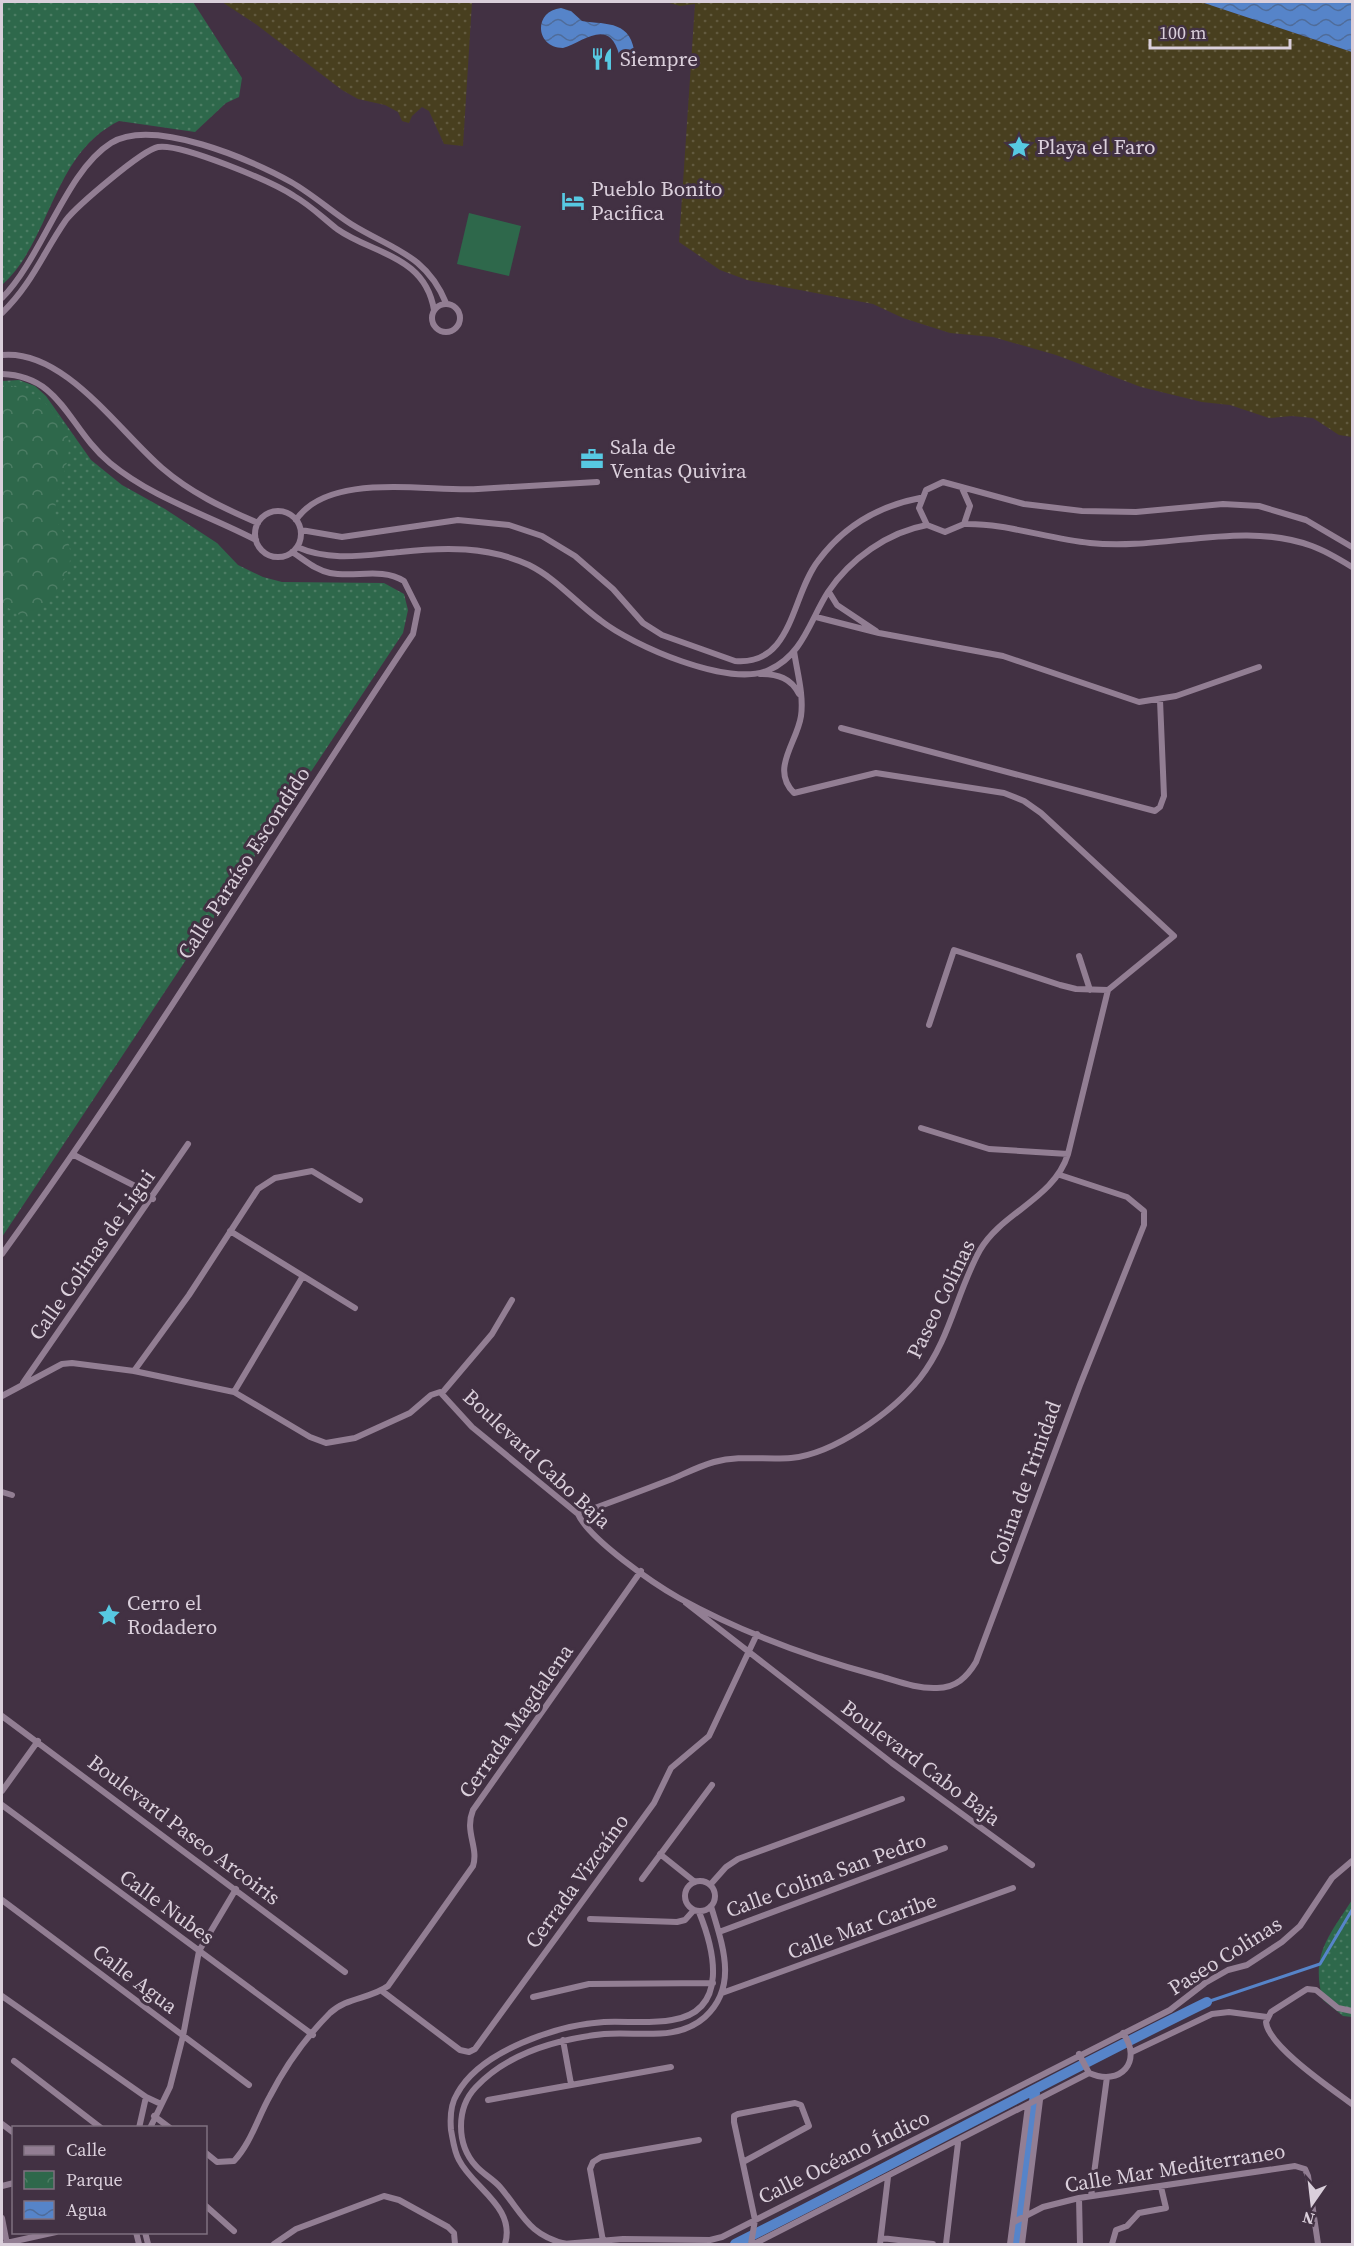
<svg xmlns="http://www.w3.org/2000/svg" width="1354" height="2246" font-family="'Source Serif 4',serif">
  <defs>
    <pattern id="grass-dots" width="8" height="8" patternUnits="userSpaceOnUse" patternTransform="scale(1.5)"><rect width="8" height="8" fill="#2e684b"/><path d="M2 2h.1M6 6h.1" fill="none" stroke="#4c7d64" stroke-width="1.8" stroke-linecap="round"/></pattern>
    <pattern id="sand-dots" width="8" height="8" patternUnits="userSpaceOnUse" patternTransform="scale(1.5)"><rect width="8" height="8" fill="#483f1f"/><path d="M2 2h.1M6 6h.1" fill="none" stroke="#625a3f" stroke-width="1.8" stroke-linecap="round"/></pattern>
    <pattern id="park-crowns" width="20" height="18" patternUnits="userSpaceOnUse" patternTransform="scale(1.5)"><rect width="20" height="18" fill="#2e684b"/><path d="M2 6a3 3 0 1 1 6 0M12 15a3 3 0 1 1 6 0" fill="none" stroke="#4c7d64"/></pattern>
    <pattern id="water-waves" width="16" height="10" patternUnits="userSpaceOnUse" patternTransform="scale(1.5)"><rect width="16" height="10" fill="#5684c9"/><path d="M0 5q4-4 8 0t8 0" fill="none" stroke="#4f6c9a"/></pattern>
  </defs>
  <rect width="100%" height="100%" fill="#423143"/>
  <path fill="url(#grass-dots)" d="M 2,2 L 193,2 L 242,78 L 239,97 L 226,103 L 195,132 L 119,121 C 52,154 52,240 2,285 Z
    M 19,380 L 35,386 L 46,396 L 91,460 L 122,485 L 165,509 L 217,543 L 238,565 L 263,577 L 282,582 L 384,583 L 404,594 L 408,610 L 403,633 L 2,1237 L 2,381 Z
    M 1352,1900 L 1352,2017 L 1343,2016 L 1323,2000 C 1310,1955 1329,1936 1352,1900 Z"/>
  <path fill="url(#sand-dots)" d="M 222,2 L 472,2 L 463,146 L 444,144 L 429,111 L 422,107 L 412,116 L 409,123 L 402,121 L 398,112 L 385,105 L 358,99 L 342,90 L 257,25 Z
    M 666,2 L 1201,2 L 1352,52 L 1352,437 L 1339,435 L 1313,418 L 1292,416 L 1269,418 L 1230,405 L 1202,402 L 1141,387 L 1056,355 L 993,337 L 950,333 L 903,318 L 873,304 L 747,280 L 720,270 L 679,242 L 695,4 L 680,6 Z"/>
  <path fill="url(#park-crowns)" d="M 7,385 C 33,389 68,415 69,444 C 70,467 55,489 55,512 C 55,523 62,528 66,537 C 81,567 54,595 34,616 L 21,616 L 2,604 L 2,386 Z"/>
  <path fill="#2e684b" d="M 469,213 L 521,226 L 509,276 L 457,264 Z"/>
  <path fill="url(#water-waves)" d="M 1201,2 L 1352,2 L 1352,52 Z
    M 561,8 L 571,11 L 582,21 C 608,25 632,20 635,57 L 619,54 C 609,17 583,42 563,48 C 535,48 533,11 561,8 Z"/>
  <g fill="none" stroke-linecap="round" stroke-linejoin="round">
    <path stroke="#5684c9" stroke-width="3" d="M 1207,2002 L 1320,1964 L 1352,1910"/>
    <path stroke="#5684c9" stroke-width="10" d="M 735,2244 C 893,2165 1048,2080 1207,2002
      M 1017,2244 L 1035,2093"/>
    <path stroke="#927e93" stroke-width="6" d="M 2,298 C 42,258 66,171 111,143 C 153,117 252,160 291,182 C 312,194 331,211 351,224 C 391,249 426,254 446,303
      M432 318a14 14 0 1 1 28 0a14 14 0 1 1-28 0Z
      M 2,313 C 32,284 43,253 66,220 C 77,206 142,150 158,147 C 181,143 273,182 294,196 C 310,205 323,218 337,229 C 372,254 425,255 434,310
      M 2,355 C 64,349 118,430 162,468 C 191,493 223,508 258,523
      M 2,374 C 62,376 68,428 110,463 C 154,499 206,514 256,540
      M 962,488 L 970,506 L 964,524 L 945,532 L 927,525 L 919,508 L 926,490 L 943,482 L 1024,504 L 1082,511 L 1136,512 L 1223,504 L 1259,506 L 1306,520 L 1352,547
      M255 534a23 23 0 1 1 46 0a23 23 0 1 1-46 0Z
      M 296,520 C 329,471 427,492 478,489 C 518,487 557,484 597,482
      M 964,524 C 1006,523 1048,539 1090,543 C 1163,551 1241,520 1312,546 C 1326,551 1339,559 1352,567
      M 301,530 L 342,537 L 458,520 L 509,525 L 542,536 L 575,556 L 613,589 L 643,623 L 662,635 L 735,661 C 793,666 791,596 818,561 C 843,527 879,506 920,498
      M 297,547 C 331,562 365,555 400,552 C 444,547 488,546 529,565 C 557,579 575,602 600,620 C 633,646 730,688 769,670 C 803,655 810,620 828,592 C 850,559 888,532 927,525
      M 829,592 L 837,605 L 876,631
      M 816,617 L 879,633 L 1003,656 L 1139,702 L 1176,696 L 1259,667
      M 760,674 C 778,674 791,678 799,694
      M 841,728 L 1155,811 L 1160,807 L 1164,796 L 1160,700
      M 1079,956 L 1090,990
      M 929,1025 L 954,950 L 1060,985 L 1076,989 L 1108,990
      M 921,1128 L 989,1149 L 1068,1154
      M 74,1155 L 137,1187 L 153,1199
      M 230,1231 L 355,1308
      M 2,1254 C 148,1053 275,840 413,634 L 418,609 L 404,581 C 381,567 355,578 330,573 C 315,570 305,560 292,552
      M 134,1371 L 189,1295 L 258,1189 L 275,1178 L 312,1171 L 360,1200
      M 23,1383 L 188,1144
      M 234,1392 L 303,1276
      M 442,1393 L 492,1334 L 512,1300
      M 2,1396 L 62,1364 L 72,1363 L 134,1371 L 234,1392 L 310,1437 L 326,1443 L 355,1438 L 410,1413 L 431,1395 L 440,1392 L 472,1427 L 578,1514 C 589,1539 654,1584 679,1598 C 741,1632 811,1658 879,1676 C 897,1681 917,1689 937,1688 C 956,1688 967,1677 976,1662 L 1080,1385 L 1144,1225 L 1144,1211 L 1127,1197 L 1060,1175
      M 2,1492 L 12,1495
      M 578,1514 C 609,1503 641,1491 672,1479 C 686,1473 700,1466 714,1462 C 740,1455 765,1460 791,1458 C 834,1454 893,1412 920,1378 C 950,1340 957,1291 980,1250 C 1002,1212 1054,1199 1068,1154 L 1108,990 L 1174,936 L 1041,813 L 1024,801 L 1004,793 L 876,773 L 794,793 C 770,769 797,743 801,716 C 804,695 797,672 794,651
      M 686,1603 L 892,1763 L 1032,1865
      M 2,1716 L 345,1972
      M 2,1791 L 38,1741
      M 2,1805 L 313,2035
      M 660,1854 L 695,1882
      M 642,1879 L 712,1785
      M685 1896a15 15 0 1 1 30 0a15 15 0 1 1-30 0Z
      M 710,1885 L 726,1867 L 738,1859 L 902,1799
      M 2,1900 L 249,2085
      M 590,1919 L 677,1922 L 685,1920 L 694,1910
      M 719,1932 L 945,1848
      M 382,1991 L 460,2050 L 469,2052 L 475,2049 L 654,1803 L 671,1768 L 709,1736 L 757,1634
      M 722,1993 L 1013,1888
      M 2,1996 L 146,2097 L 161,2104
      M 533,1997 L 589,1984 L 713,1983
      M 1352,2011 L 1338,2008 L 1316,1990 L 1307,1989 L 1271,2012 L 1266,2022 C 1268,2046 1332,2089 1352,2104
      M 563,2040 L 571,2084
      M 1132,2052 L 1212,2014 L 1229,2012 L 1267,2017
      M 1079,2054 L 1089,2073
      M 14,2061 L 101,2128
      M 488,2100 L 671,2067
      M 154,2116 L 170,2128
      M 2,2124 L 14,2133
      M 139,2128 L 146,2097
      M 150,2128 L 170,2087 L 183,2036 L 199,1951 L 236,1889
      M 206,2153 L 217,2162 L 234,2161 C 251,2143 258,2117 270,2096 C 285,2067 307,2036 330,2013 C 347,1997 370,1999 388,1986 L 473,1866 C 479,1847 464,1832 473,1810 L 641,1571
      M 743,2162 L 809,2126 L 801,2105 L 795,2103 L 738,2114 L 734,2116 L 734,2122 L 755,2220 L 751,2244
      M 2,2186 L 14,2183
      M 1091,2196 L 1107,2077
      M 1079,2198 L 1080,2244
      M 206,2206 L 234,2231
      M 2,2218 L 7,2244
      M 1014,2222 L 1043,2207 L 1079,2198 L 1295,2166 L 1305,2169 L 1308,2176 L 1318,2244
      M 136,2232 L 139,2244
      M 145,2232 L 148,2244
      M 881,2238 L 933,2244
      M 603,2241 L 590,2169 L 593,2162 L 601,2157 L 699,2140
      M 2,2244 L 56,2232
      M 274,2244 L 296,2229 L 384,2196 L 399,2200 L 448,2227 L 454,2233 L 455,2244
      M 505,2244 C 516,2207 473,2188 459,2160 C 454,2151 453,2140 451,2130 C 450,2118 450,2105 457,2094 C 480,2051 557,2025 604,2022 C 626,2021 650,2024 672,2020 C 730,2011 714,1949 699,1912
      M 563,2244 L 623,2239 L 710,2240 L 722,2237 L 1170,2010 L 1205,1983 L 1228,1970 L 1247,1965 L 1282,1942 L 1300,1926 L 1332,1878 L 1352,1861
      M 566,2244 C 528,2235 523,2214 500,2187 C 493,2179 483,2174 476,2166 C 456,2144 456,2108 476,2087 C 508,2053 558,2039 604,2034 C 638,2031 677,2042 705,2017 C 739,1986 722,1944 711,1906
      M 754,2244 L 1089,2073 C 1121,2087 1143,2061 1123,2033
      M 880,2244 L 888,2177
      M 946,2244 L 958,2143
      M 1010,2244 L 1028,2106
      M 1022,2244 L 1040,2100
      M 1112,2244 L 1116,2230 L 1127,2226 L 1139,2213 L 1166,2208 L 1161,2187"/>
  </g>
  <defs>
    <g id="restaurant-bare" transform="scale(1.8)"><path d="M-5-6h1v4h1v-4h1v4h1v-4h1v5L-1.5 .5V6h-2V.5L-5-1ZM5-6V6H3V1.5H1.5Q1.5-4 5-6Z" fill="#57c9e2" stroke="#423143" stroke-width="2.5" paint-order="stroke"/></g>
    <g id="sight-bare" transform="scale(1.8)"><path d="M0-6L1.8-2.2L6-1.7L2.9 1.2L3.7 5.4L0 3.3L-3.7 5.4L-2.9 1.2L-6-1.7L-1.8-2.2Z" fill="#57c9e2" stroke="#423143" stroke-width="2.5" paint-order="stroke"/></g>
    <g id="hotel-bare" transform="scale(1.8)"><path d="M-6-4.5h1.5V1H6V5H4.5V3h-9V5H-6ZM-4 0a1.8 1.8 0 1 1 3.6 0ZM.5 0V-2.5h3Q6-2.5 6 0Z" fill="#57c9e2" stroke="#423143" stroke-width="2.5" paint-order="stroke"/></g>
    <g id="office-bare" transform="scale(1.8)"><path d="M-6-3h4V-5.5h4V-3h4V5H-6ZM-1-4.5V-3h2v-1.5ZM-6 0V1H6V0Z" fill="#57c9e2" stroke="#423143" stroke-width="2.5" paint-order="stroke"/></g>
  </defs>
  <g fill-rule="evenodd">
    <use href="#restaurant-bare" x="602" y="59"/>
    <use href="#sight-bare" x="1019" y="147"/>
    <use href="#hotel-bare" x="573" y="201"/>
    <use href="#office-bare" x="592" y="459"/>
    <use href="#sight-bare" x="109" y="1615"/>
  </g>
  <g text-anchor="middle" stroke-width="6" stroke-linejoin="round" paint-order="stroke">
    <g font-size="21" fill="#dacfdb" stroke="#423143" text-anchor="start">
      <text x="620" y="66">Siempre</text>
      <text x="1037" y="154">Playa el Faro</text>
      <text x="591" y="196">Pueblo Bonito<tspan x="591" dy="24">Pacifica</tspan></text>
      <text x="610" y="454">Sala de<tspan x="610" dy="24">Ventas Quivira</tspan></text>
      <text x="127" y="1610">Cerro el<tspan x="127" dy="24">Rodadero</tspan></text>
    </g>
    <g font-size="21" fill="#dacfdb" stroke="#423143">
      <text transform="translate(244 863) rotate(-57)" y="7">Calle Paraíso Escondido</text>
      <text transform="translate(92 1255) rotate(-55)" y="7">Calle Colinas de Ligui</text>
      <text transform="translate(941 1299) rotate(-64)" y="7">Paseo Colinas</text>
      <text transform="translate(537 1459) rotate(43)" y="7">Boulevard Cabo Baja</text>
      <text transform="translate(1025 1483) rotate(-70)" y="7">Colina de Trinidad</text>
      <text transform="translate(516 1721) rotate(-55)" y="7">Cerrada Magdalena</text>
      <text transform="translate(921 1763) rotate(37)" y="7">Boulevard Cabo Baja</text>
      <text transform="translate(184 1830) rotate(37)" y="7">Boulevard Paseo Arcoiris</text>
      <text transform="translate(826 1875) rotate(-20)" y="7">Calle Colina San Pedro</text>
      <text transform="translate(577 1881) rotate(-54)" y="7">Cerrada Vizcaíno</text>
      <text transform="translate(167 1907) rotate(36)" y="7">Calle Nubes</text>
      <text transform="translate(862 1926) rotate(-20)" y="7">Calle Mar Caribe</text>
      <text transform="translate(1225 1956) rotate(-32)" y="7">Paseo Colinas</text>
      <text transform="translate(135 1979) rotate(37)" y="7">Calle Agua</text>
      <text transform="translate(844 2157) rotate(-26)" y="7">Calle Océano Índico</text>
      <text transform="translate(1175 2168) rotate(-9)" y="7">Calle Mar Mediterraneo</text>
    </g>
  </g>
  <rect width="1354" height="2246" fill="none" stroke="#dacfdb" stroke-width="6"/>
  <rect x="12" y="2126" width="195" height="108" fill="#423143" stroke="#7f7080" stroke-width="1.5"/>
  <rect x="24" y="2146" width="30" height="9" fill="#927e93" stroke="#7f7080" stroke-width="1.5"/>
  <text x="66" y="2156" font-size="18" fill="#dacfdb">Calle</text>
  <rect x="24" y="2171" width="30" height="18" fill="url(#park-crowns)" stroke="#7f7080" stroke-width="1.5"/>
  <text x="66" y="2186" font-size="18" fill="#dacfdb">Parque</text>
  <rect x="24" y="2201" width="30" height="18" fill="url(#water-waves)" stroke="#7f7080" stroke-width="1.5"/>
  <text x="66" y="2216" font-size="18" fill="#dacfdb">Agua</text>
  <g transform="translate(1312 2204) rotate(194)" stroke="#423143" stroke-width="4.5" paint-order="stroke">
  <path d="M0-4.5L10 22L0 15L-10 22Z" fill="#dacfdb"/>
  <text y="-9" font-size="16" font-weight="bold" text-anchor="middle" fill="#dacfdb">N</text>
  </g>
  <path d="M1150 39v9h140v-9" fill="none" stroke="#dacfdb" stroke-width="3"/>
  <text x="1159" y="39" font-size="18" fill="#dacfdb" stroke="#423143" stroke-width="4.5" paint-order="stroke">100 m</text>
</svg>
